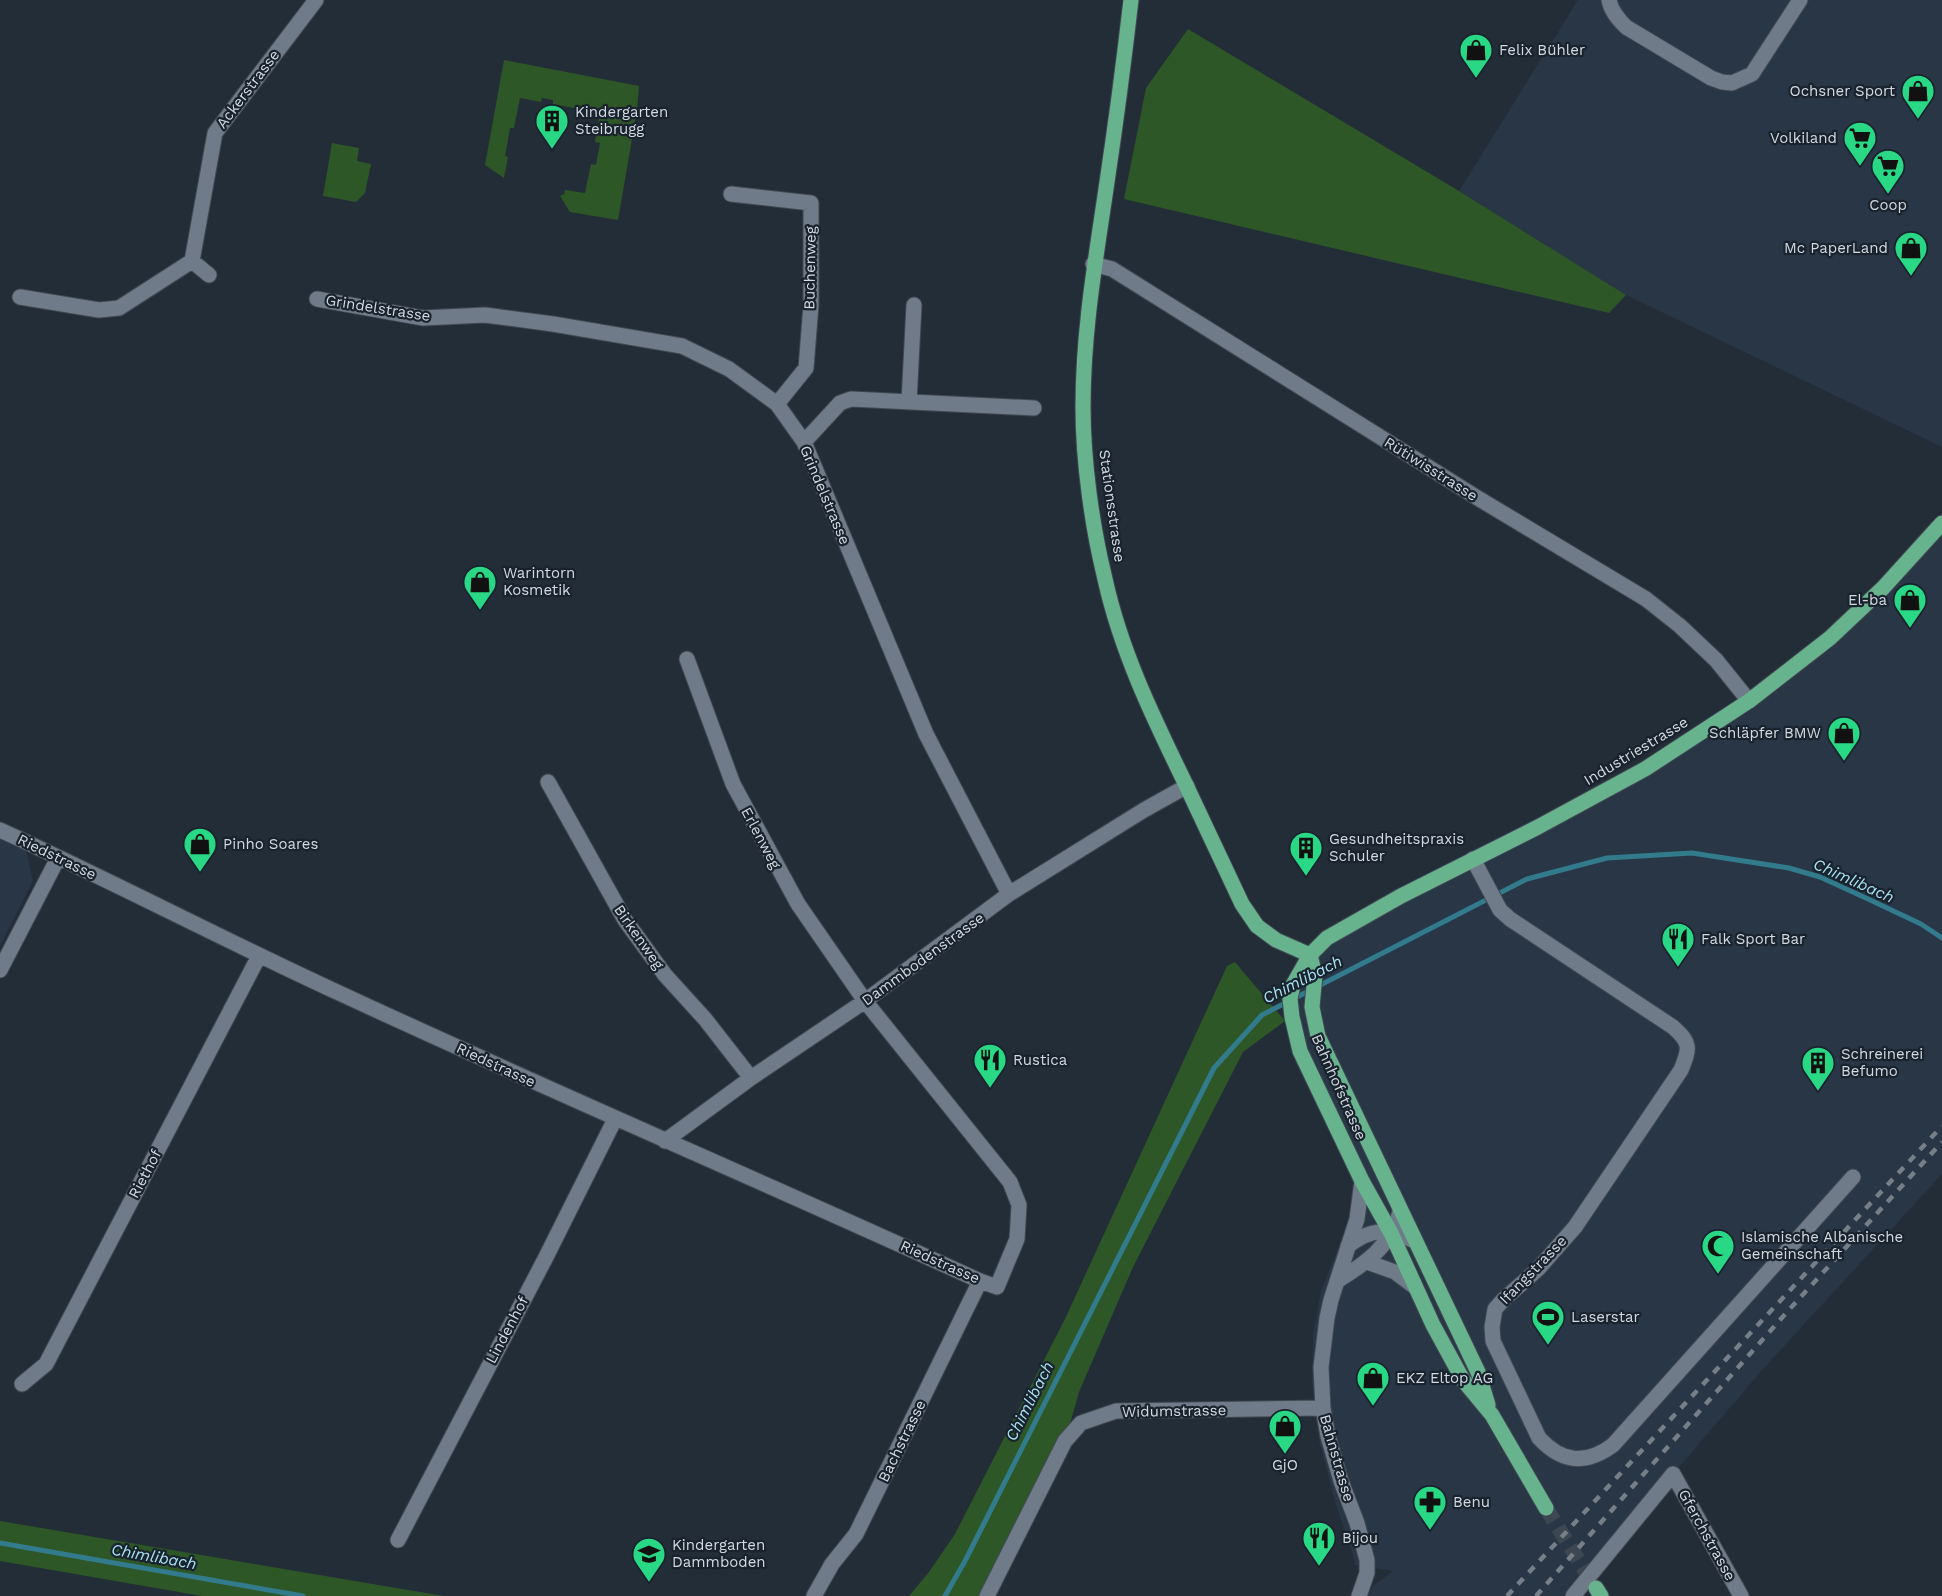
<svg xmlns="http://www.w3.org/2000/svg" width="1942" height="1596" font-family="'Work Sans',sans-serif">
  <rect width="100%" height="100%" fill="#232d38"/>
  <path fill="#283646" d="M 1578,0 L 1942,0 L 1942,447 L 1626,295 L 1459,191 Z
    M 1942,523 L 1942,1174 L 1764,1368 L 1673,1474 L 1563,1596 L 1368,1596 L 1373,1586 L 1393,1571 L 1355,1565 L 1353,1554 L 1336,1505 L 1319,1440 L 1312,1382 L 1313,1335 L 1321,1291 L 1352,1213 L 1354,1187 L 1351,1178 L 1291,1047 L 1285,1021 L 1310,955 L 1645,769 L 1830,638 Z
    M 0,830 L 24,841 L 33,881 L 0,946 Z"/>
  <path fill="#2e5727" d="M 1188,29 L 1459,191 L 1626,295 L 1609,313 L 1124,199 L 1146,88 Z
    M 504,60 L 639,86 L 637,110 L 618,220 L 570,212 L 560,196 L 564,194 L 565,190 L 585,193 L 591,164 L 596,165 L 600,143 L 595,142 L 600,113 L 553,104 L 553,100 L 542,98 L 541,102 L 520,98 L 514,128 L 510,128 L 505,156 L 508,157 L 504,178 L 485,165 Z
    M 332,143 L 359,148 L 357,161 L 371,164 L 365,193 L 356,202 L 323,196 Z
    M 1235,962 L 1285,1021 L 1243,1052 L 1133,1267 L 1079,1392 L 1065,1441 L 987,1596 L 909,1596 L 929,1572 L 955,1534 L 1065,1319 L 1227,966 Z
    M 0,1521 L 444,1596 L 202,1596 L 0,1561 Z"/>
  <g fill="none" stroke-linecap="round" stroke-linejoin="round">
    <path stroke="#327b8d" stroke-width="5" d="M 0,1543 L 303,1596
      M 945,1596 L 965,1561 L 1214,1068 L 1262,1015 L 1527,879 L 1607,858 L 1692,853 L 1789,868 L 1820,877 L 1868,899 L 1921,924 L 1942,938"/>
    <path stroke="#3d4751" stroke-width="15" stroke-dasharray="15 8" stroke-linecap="butt" d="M 1546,1508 L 1594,1585"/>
    <g stroke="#404851" stroke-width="17">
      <path id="minor" d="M 1609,0 C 1611,11 1618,19 1626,27 L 1711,78 L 1722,82 L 1732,83 L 1752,74 L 1800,0
        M 731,194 L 811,203 L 811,305 L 806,368 L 777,404
        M 192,261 L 209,275
        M 1093,264 L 1112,269 L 1476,497 L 1646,599 L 1680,626 L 1716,660 L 1749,701
        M 20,297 L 99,310 L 119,308 L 192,261 L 215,133 L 316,0
        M 317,299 L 423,318 L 485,315 L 553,324 L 682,346 L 729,369 L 777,404 L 804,442 L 926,734 L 1009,894
        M 909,402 L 914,305
        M 804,442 L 840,403 L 851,399 L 1034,408
        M 548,782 L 625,920 L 665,975 L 705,1019 L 751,1078
        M 0,830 C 114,882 224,940 337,992 C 550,1091 766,1183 980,1281 L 997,1287 L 1017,1239 L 1019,1205 L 1010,1182 L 865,1001 L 798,904 L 733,784 L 687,659
        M 1473,859 L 1500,910 L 1510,919 L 1673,1027 C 1691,1043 1690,1048 1681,1070 L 1575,1227 L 1538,1269 L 1503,1300 L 1495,1309 L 1492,1327 L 1493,1341 L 1539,1438 C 1562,1463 1586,1465 1613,1445 L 1853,1177
        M 0,970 L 58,858
        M 665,1141 L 751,1078 L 865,1001 L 1009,894 L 1144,810 L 1187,786
        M 1348,1246 C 1373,1227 1386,1229 1415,1241
        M 1367,1262 L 1395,1272 L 1415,1287
        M 1337,1281 C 1365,1264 1391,1246 1400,1212
        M 22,1384 L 46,1364 L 259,956
        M 398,1540 L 545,1259 L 615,1119
        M 814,1596 L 832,1564 L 856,1534 L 980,1281
        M 987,1596 L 1065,1441 L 1081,1423 L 1116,1411 L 1323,1408
        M 1359,1596 L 1367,1573 L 1367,1560 L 1357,1523 L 1341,1481 L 1328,1436 L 1323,1408 L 1321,1367 L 1327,1318 L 1331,1300 L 1357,1219 L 1362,1181
        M 1573,1596 L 1673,1474 L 1741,1596"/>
    </g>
    <g stroke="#404851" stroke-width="17">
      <path id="major" d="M 1131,0 C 1124,61 1116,122 1107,182 C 1096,258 1083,329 1083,407 C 1083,461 1092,526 1105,579 C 1121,652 1154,719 1186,785 C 1205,825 1223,864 1242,904 L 1257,926 L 1276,940 L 1310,955
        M 1310,955 L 1315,975 L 1312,1007 L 1318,1036 L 1478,1372 L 1488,1405
        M 1546,1508 L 1492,1415 L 1463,1380 L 1433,1325 L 1391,1233 L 1362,1181 L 1300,1051 L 1292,1017 L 1290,999 L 1293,985 L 1310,955 L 1327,938 L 1401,896 L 1538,827 L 1645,769 L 1749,701 L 1830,638 L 1883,588 L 1942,523
        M 1596,1588 L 1601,1596"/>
    </g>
    <use href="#minor" stroke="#6f7b88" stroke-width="15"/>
    <use href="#major" stroke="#67b38e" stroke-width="15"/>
    <path stroke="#767f88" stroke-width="4.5" stroke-dasharray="8 8" stroke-linecap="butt" d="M 1507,1596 L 1942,1126
      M 1536,1596 L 1787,1312 L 1942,1142"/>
  </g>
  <defs>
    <g id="shop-pin" transform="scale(1.725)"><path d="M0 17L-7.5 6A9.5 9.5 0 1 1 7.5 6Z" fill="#29d885" stroke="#19232e"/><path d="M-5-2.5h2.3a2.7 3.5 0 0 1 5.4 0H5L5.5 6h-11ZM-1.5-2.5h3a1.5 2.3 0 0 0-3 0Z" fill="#111"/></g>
    <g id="building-pin" transform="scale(1.725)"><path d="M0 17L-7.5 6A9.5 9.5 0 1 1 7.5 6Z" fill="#29d885" stroke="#19232e"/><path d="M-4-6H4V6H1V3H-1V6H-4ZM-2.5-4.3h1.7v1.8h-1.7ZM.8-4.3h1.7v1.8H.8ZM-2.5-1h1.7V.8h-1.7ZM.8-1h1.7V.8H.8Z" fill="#111"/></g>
    <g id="supermarket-pin" transform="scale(1.725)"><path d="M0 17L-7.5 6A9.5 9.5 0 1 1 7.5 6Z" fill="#29d885" stroke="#19232e"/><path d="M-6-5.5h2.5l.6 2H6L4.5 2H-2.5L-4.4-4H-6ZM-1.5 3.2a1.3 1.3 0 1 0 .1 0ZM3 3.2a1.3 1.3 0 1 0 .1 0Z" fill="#111"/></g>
    <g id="restaurant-pin" transform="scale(1.725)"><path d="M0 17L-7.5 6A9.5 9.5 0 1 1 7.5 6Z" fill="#29d885" stroke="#19232e"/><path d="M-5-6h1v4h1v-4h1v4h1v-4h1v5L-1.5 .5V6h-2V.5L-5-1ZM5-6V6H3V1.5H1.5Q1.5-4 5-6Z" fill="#111"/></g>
    <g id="mosque-pin" transform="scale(1.725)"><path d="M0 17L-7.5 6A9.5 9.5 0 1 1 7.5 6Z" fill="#29d885" stroke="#19232e"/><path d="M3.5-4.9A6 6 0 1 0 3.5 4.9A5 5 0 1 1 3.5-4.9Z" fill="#111"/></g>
    <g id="stadium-pin" transform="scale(1.725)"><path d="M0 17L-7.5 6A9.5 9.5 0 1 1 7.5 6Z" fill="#29d885" stroke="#19232e"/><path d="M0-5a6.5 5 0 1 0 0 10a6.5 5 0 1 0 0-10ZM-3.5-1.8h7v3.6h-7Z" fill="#111"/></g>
    <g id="pharmacy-pin" transform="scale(1.725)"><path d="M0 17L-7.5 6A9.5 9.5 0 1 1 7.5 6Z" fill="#29d885" stroke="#19232e"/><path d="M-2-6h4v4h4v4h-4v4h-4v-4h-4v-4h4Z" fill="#111"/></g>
    <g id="school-pin" transform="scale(1.725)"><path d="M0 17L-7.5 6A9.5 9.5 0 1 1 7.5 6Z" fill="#29d885" stroke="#19232e"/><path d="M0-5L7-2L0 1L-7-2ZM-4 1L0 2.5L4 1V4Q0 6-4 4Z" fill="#111"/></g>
  </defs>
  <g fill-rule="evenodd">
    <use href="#shop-pin" x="1476" y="50"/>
    <use href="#shop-pin" x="1918" y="91"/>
    <use href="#building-pin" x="552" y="121"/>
    <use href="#supermarket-pin" x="1860" y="138"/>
    <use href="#supermarket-pin" x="1888" y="166"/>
    <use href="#shop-pin" x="1911" y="248"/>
    <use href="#shop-pin" x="480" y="582"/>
    <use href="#shop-pin" x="1910" y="600"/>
    <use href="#shop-pin" x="1844" y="733"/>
    <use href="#shop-pin" x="200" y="844"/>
    <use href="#building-pin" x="1306" y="848"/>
    <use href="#restaurant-pin" x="1678" y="939"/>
    <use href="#restaurant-pin" x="990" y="1060"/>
    <use href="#building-pin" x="1818" y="1063"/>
    <use href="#mosque-pin" x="1718" y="1246"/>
    <use href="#stadium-pin" x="1548" y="1317"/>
    <use href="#shop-pin" x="1373" y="1378"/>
    <use href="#shop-pin" x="1285" y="1426"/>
    <use href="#pharmacy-pin" x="1430" y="1502"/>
    <use href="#restaurant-pin" x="1319" y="1538"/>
    <use href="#school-pin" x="649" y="1554"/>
  </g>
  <g text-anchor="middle" stroke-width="4.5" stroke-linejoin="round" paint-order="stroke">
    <g font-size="15" fill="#d3d9e1" stroke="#19232e" text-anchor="start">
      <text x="1499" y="55">Felix Bühler</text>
      <text x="1895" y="96" text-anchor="end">Ochsner Sport</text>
      <text x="575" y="117">Kindergarten<tspan x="575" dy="17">Steibrugg</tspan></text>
      <text x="1837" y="143" text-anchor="end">Volkiland</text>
      <text x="1888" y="210" text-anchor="middle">Coop</text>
      <text x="1888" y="253" text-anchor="end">Mc PaperLand</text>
      <text x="503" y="578">Warintorn<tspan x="503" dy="17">Kosmetik</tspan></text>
      <text x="1887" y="605" text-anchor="end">El-ba</text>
      <text x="1821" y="738" text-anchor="end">Schläpfer BMW</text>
      <text x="1329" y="844">Gesundheitspraxis<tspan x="1329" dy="17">Schuler</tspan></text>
      <text x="223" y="849">Pinho Soares</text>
      <text x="1701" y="944">Falk Sport Bar</text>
      <text x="1841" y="1059">Schreinerei<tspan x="1841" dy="17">Befumo</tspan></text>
      <text x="1013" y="1065">Rustica</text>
      <text x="1741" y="1242">Islamische Albanische<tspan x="1741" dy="17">Gemeinschaft</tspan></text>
      <text x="1571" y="1322">Laserstar</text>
      <text x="1396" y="1383">EKZ Eltop AG</text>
      <text x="1285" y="1470" text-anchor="middle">GjO</text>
      <text x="1453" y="1507">Benu</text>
      <text x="1342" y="1543">Bijou</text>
      <text x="672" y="1550">Kindergarten<tspan x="672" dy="17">Dammboden</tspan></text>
    </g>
    <g font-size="15" fill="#d3d9e1" stroke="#19232e">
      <text transform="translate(248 89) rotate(-53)" y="5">Ackerstrasse</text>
      <text transform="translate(810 268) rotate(-89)" y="5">Buchenweg</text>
      <text transform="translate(378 308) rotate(9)" y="5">Grindelstrasse</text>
      <text transform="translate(1431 469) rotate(32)" y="5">Rütiwisstrasse</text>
      <text transform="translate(825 495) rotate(67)" y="5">Grindelstrasse</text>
      <text transform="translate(1112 506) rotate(82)" y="5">Stationsstrasse</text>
      <text transform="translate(1636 751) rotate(-31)" y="5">Industriestrasse</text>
      <text transform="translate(761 838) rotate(62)" y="5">Erlenweg</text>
      <text transform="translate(57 857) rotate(26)" y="5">Riedstrasse</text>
      <text transform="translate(639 937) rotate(55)" y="5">Birkenweg</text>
      <text transform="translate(923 959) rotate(-36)" y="5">Dammbodenstrasse</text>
      <text transform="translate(496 1065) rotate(25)" y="5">Riedstrasse</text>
      <text transform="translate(1339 1087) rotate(66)" y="5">Bahnhofstrasse</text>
      <text transform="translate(145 1174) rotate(-62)" y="5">Riethof</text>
      <text transform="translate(940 1262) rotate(24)" y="5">Riedstrasse</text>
      <text transform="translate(1533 1270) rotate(-46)" y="5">Ifangstrasse</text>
      <text transform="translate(507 1330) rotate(-62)" y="5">Lindenhof</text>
      <text transform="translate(1174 1411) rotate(-1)" y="5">Widumstrasse</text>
      <text transform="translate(902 1441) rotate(-64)" y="5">Bachstrasse</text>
      <text transform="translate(1337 1458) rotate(74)" y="5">Bahnstrasse</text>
      <text transform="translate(1707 1535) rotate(61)" y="5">Gferchstrasse</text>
    </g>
    <g font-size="16" font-style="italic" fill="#a8e2f2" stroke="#19232e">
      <text transform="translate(1854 880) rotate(24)" y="6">Chimlibach</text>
      <text transform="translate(1302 979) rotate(-27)" y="6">Chimlibach</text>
      <text transform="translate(1029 1401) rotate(-63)" y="6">Chimlibach</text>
      <text transform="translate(154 1556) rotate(10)" y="6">Chimlibach</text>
    </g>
  </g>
</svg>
